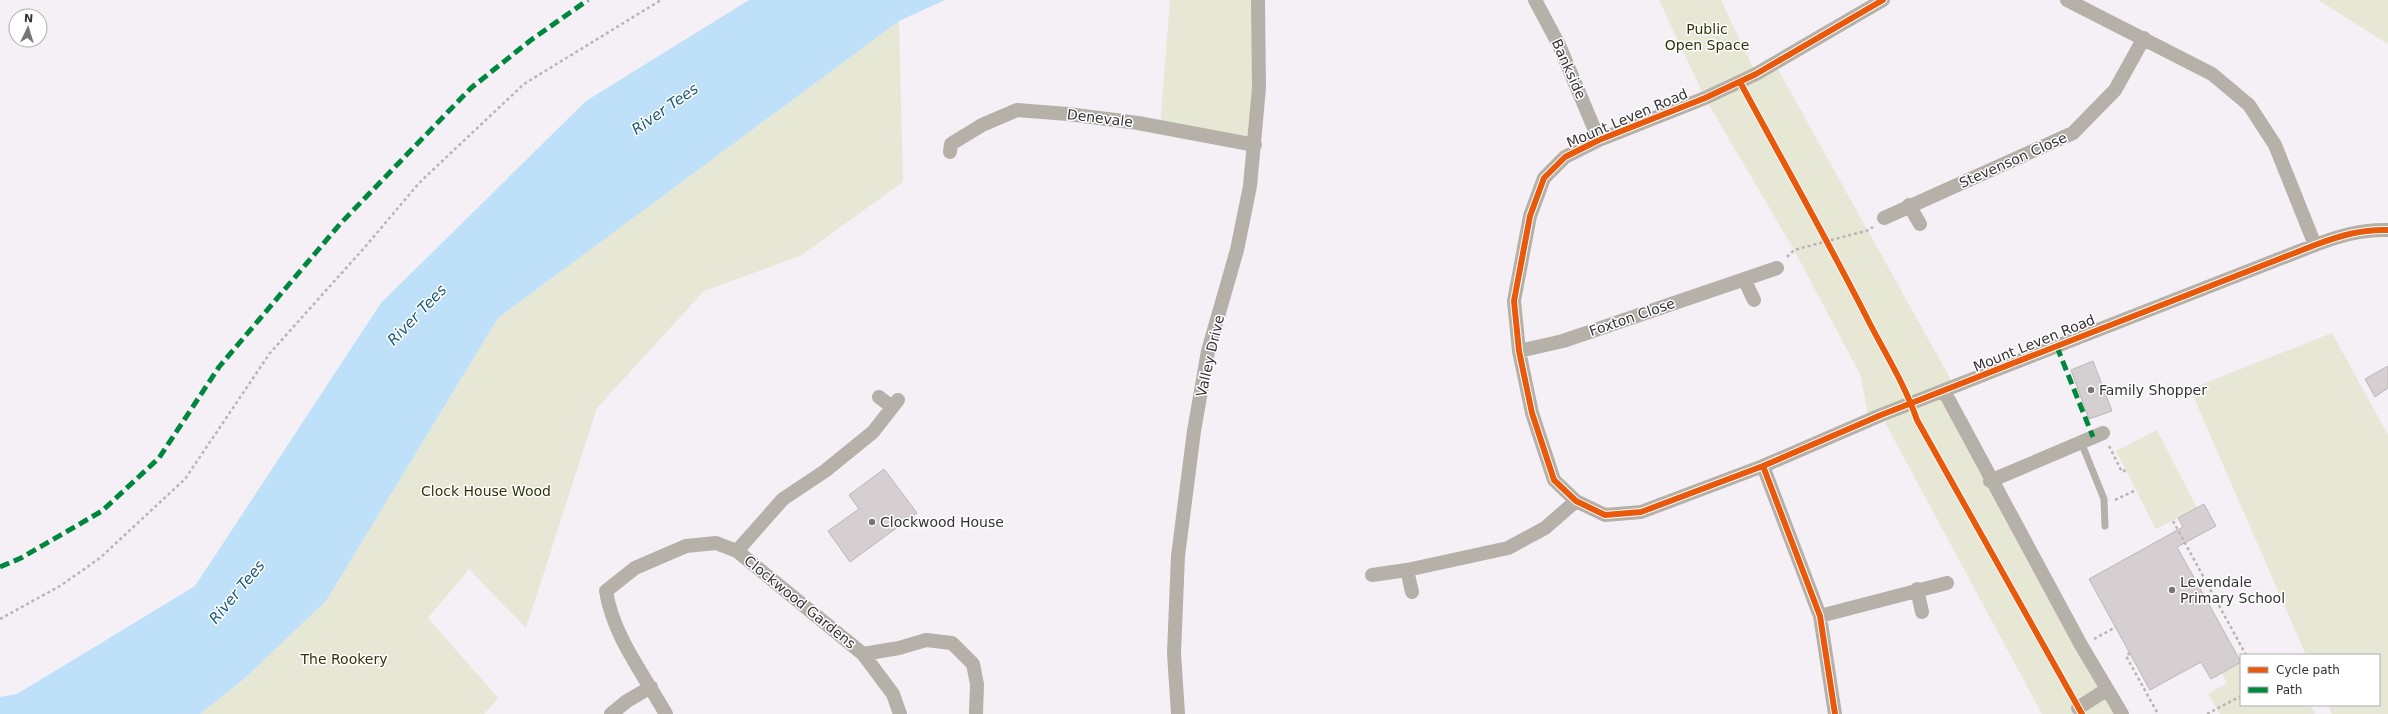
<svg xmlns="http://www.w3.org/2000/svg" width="2388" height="714" font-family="'DejaVu Sans',sans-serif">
  <rect width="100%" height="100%" fill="#f5f0f6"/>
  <path fill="#e6e7d4" d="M 1170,0 L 1258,0 L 1255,145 L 1160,127 Z
    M 1659,0 L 1721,0 L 1756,74 L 1775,64 L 1955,387 L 1944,391 L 2122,714 L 2042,714 L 1881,415 L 1869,420 L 1861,376 L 1794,250 L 1705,98 Z
    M 2318,0 L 2388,0 L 2388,44 Z
    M 899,21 L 903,182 L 800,256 L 704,291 L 597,408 L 526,628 L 469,569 L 428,618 L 498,698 L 484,714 L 200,714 L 245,678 L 326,601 L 498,318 Z
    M 2332,333 L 2388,435 L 2388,714 L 2332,714 L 2328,705 L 2379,705 L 2379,655 L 2306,655 L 2190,389 Z
    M 2157,430 L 2197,508 L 2156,529 L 2116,451 Z
    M 2241,662 L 2241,705 L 2310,705 L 2315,714 L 2220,714 L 2208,694 L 2227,683 L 2222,673 Z"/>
  <path fill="#bee1f9" d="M 749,0 L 945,0 L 899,21 L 498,318 L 326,601 L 245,678 L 200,714 L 0,714 L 0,697 L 17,694 L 195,586 L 381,303 L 586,101 Z"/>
  <path fill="#d5cfd1" stroke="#bbb6b8" d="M 2093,361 L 2112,411 L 2089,419 L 2071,370 Z
    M 2388,366 L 2388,388 L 2375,397 L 2365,379 Z
    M 884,469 L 917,513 L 850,562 L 828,531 L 859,509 L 849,495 Z
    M 2204,504 L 2216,526 L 2177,547 L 2241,662 L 2211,679 L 2201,662 L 2150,690 L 2089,579 L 2183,527 L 2178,518 Z"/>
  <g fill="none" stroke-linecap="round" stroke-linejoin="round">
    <path stroke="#b9b4b1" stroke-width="2.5" stroke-dasharray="3 3" stroke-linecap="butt" d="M 1787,257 L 1794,250 L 1869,230 L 1873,227
      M 2109,446 L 2122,472 L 2126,470
      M 2115,500 L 2136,490
      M 2173,521 L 2246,655
      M 0,619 L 60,586 L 100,558 L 185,479 L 270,353 L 365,247 L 419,183 L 524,84 L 661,0
      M 2094,639 L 2116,627
      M 2130,653 L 2126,656 L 2158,714
      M 2207,714 L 2241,696"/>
    <path stroke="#b5b0a8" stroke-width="7" d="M 2081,442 L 2104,499 L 2105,526"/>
    <path stroke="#b5b0a8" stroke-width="14" d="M 1535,0 L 1559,45 L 1599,140
      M 2067,0 L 2212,74 L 2249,105 L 2275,145 L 2315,245
      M 950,152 L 951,144 L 982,125 L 1017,110 L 1068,114 L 1138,123 L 1255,145
      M 1909,205 L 1920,224
      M 1884,218 L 2073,133 L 2115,90 L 2144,38
      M 1744,279 L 1754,300
      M 1519,351 L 1563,341 L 1777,268
      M 1944,391 L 2081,645 L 2122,714
      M 879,397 L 892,407
      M 1763,466 L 1641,512 L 1605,515 L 1576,501 L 1554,480 L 1532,413 L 1519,351 L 1514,301 L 1530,216 L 1544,178 L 1565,157 L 1599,140 L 1705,98 L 1756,74 L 1883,0
      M 1990,481 L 2103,433
      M 737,551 L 783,499 L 825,471 L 873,432 L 898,400
      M 1407,570 L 1412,592
      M 1372,575 L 1407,570 L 1508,548 L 1545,528 L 1576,501
      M 1917,589 L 1922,612
      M 1820,616 L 1947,583
      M 863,654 L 899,648 L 926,640 L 952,643 L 973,664 L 977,684 L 976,714
      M 2078,708 L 2106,690
      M 611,714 L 627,701 L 651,687
      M 666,714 C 644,675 613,636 606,591 L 635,568 L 686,546 L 716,543 L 737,551 L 863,654 L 893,694 L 900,714
      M 1178,714 L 1174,653 L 1178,556 L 1194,431 L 1208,351 L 1237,250 L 1250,186 L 1259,88 L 1258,0
      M 1835,714 L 1820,616 L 1763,466 L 1881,415 L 2315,245 C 2339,236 2362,229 2388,230"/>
    <path stroke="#00873e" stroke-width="5" stroke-dasharray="10 5" stroke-linecap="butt" d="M 2057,347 L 2093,437
      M 0,567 L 21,558 L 102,511 L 159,458 L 219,367 L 340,224 L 471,88 L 531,40 L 588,0"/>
    <g stroke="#fff" stroke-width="8">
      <path id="cycleway" d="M 1740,82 C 1783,162 1828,241 1869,322 C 1886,355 1905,385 1917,420 L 2082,714
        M 1763,466 L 1641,512 L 1605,515 L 1576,501 L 1554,480 L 1532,413 L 1519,351 L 1514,301 L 1530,216 L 1544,178 L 1565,157 L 1599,140 L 1705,98 L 1756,74 L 1883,0
        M 1835,714 L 1820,616 L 1763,466 L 1881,415 L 2315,245 C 2339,236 2362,229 2388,230"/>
    </g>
    <use href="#cycleway" stroke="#e8590c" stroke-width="6"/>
  </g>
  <g fill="#787479" stroke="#fff" stroke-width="1.5">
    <circle cx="2091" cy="390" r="4"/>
    <circle cx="872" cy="522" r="4"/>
    <circle cx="2172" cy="590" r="4"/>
  </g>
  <g text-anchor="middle" stroke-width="3" stroke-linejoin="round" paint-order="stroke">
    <g font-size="14" fill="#2f330a" stroke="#fff">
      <text x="1707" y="34">Public<tspan x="1707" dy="16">Open Space</tspan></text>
      <text x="486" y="496">Clock House Wood</text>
      <text x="344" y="664">The Rookery</text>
    </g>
    <g font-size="14" fill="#353136" stroke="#fff">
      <text transform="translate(1569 69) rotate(66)" y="5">Bankside</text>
      <text transform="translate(1100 118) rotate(7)" y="5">Denevale</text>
      <text transform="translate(1627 118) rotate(-23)" y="5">Mount Leven Road</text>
      <text transform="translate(2013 160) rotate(-24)" y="5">Stevenson Close</text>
      <text transform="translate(1632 317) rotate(-19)" y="5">Foxton Close</text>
      <text transform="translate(2034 343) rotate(-22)" y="5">Mount Leven Road</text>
      <text transform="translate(1210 356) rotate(-77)" y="5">Valley Drive</text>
      <text transform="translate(800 602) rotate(39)" y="5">Clockwood Gardens</text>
    </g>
    <g font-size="14" fill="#353136" stroke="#fff" text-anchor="start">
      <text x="2099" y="395">Family Shopper</text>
      <text x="880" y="527">Clockwood House</text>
      <text x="2180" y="587">Levendale<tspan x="2180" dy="16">Primary School</tspan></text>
    </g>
    <g font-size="15" font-style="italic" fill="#1c5979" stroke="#fff">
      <text transform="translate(665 109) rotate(-35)" y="5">River Tees</text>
      <text transform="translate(417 315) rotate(-46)" y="5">River Tees</text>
      <text transform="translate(237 592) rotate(-50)" y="5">River Tees</text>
    </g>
  </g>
  <rect x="2240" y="654" width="140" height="52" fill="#ffffff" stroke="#aeadaf"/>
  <rect x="2248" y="667" width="20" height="6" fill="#e8590c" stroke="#aeadaf"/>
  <text x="2276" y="674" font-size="12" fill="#353136">Cycle path</text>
  <rect x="2248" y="687" width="20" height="6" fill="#00873e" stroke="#aeadaf"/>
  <text x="2276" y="694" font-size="12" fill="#353136">Path</text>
  <g transform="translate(28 28) rotate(4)"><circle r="19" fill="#ffffff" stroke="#aeadaf"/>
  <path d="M0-3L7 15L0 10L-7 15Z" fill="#787479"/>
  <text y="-6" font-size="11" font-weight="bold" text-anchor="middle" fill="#353136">N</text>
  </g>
</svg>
